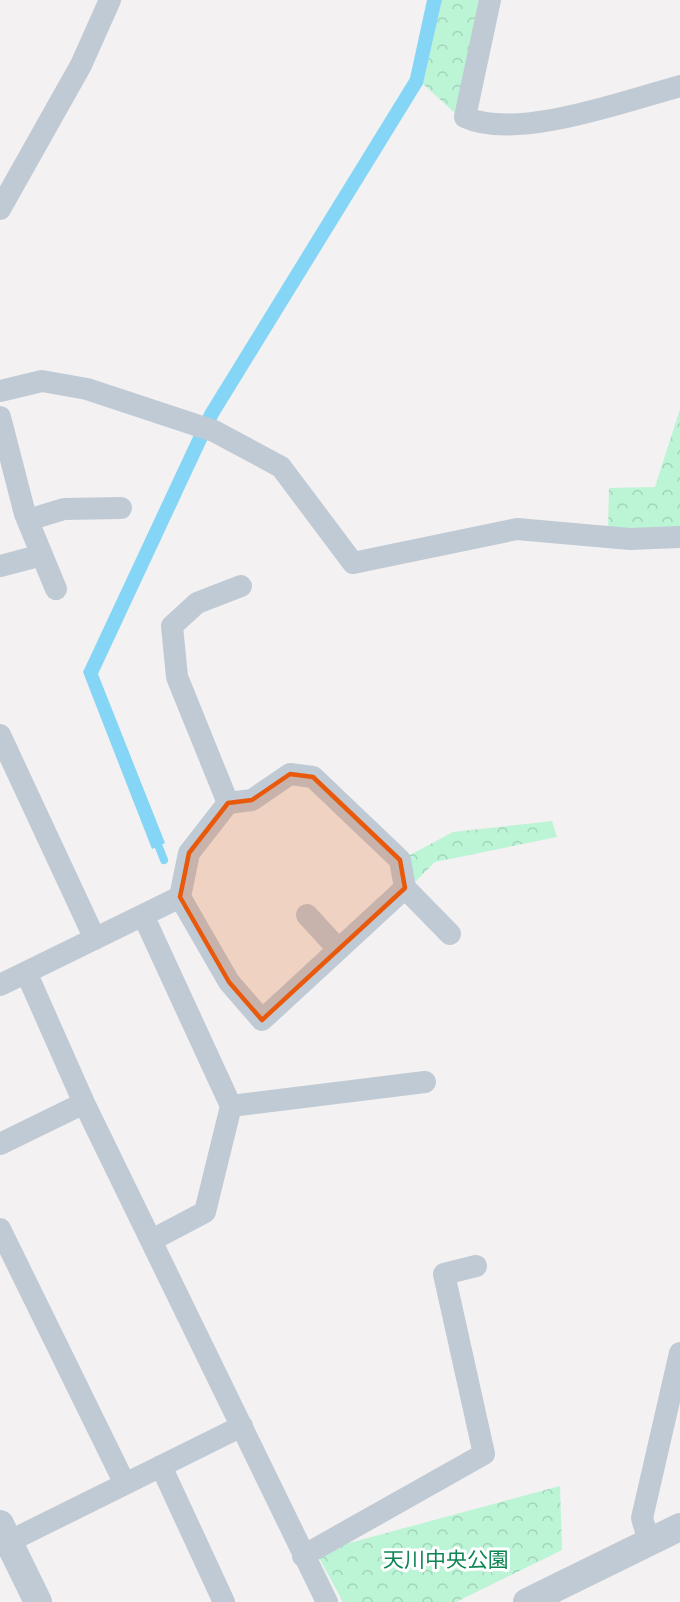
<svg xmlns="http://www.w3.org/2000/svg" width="680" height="1602" font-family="'Work Sans','Noto Sans JP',sans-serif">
  <defs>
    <pattern id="park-crowns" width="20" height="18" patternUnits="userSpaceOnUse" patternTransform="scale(1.5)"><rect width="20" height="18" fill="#bcf4d6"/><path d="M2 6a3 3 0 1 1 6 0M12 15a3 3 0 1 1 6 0" fill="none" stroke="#a3d3ba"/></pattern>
  </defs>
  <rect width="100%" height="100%" fill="#f3f1f1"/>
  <path fill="url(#park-crowns)" d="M 442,0 L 482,0 L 457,115 L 423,84 Z
    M 680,409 L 680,530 L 608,532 L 609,488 L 655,487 Z
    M 552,821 L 557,837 L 435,862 L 413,884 L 408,856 L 453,832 Z
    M 560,1486 L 562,1550 L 456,1602 L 343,1602 L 316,1552 Z"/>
  <path fill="#84d5f6" d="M 427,0 L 442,0 L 423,84 L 218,417 L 98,674 L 165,843 L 152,849 L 83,672 L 205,411 L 410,78 Z"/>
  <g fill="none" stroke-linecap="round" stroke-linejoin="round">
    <path stroke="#84d5f6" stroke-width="8" d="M 155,837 L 164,860"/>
    <path stroke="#c0cad4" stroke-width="22" d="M 490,0 L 465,117 C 516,141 625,101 680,86
      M 0,209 L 81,65 L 110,0
      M 0,391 L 42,381 L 87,389 L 214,431 L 281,467 L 353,563 L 517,529 L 630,539 L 680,537
      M 0,417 L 25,514 L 56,589
      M 28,520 L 64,509 L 121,508
      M 0,566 L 42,555
      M 0,735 L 95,939
      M 228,803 L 177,677 L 172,626 L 197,603 L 241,586
      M 405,888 L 262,1020 L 229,982 L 180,897 L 189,853 L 228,803 L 252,800 L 290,774 L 313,777 L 400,860 L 405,888 L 450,934
      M 143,915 L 231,1106 L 205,1212 L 152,1240
      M 307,915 L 338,949
      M 26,972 L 84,1103
      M 0,985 L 180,897
      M 231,1106 L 425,1082
      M 0,1144 L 84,1103 L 327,1602
      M 0,1229 L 125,1484
      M 161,1466 L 224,1602
      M 649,1542 L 642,1518 L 680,1353
      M 0,1546 L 242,1426
      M 303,1556 L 484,1454 L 444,1274 L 476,1266"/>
    <path stroke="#c0cad4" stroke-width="28" d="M 0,1524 L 38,1602
      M 527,1602 L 680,1527"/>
  </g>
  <path fill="#e8590c" fill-opacity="0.2" stroke="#e8590c" stroke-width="4.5" stroke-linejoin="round" d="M 290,774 L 313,777 L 400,860 L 405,888 L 262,1020 L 229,982 L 180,897 L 189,853 L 228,803 L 252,800 Z"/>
  <g text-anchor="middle" stroke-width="6" stroke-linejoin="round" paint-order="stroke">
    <g font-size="21" fill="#0d8653" stroke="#fff">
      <text x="446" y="1567">天川中央公園</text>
    </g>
  </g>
</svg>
